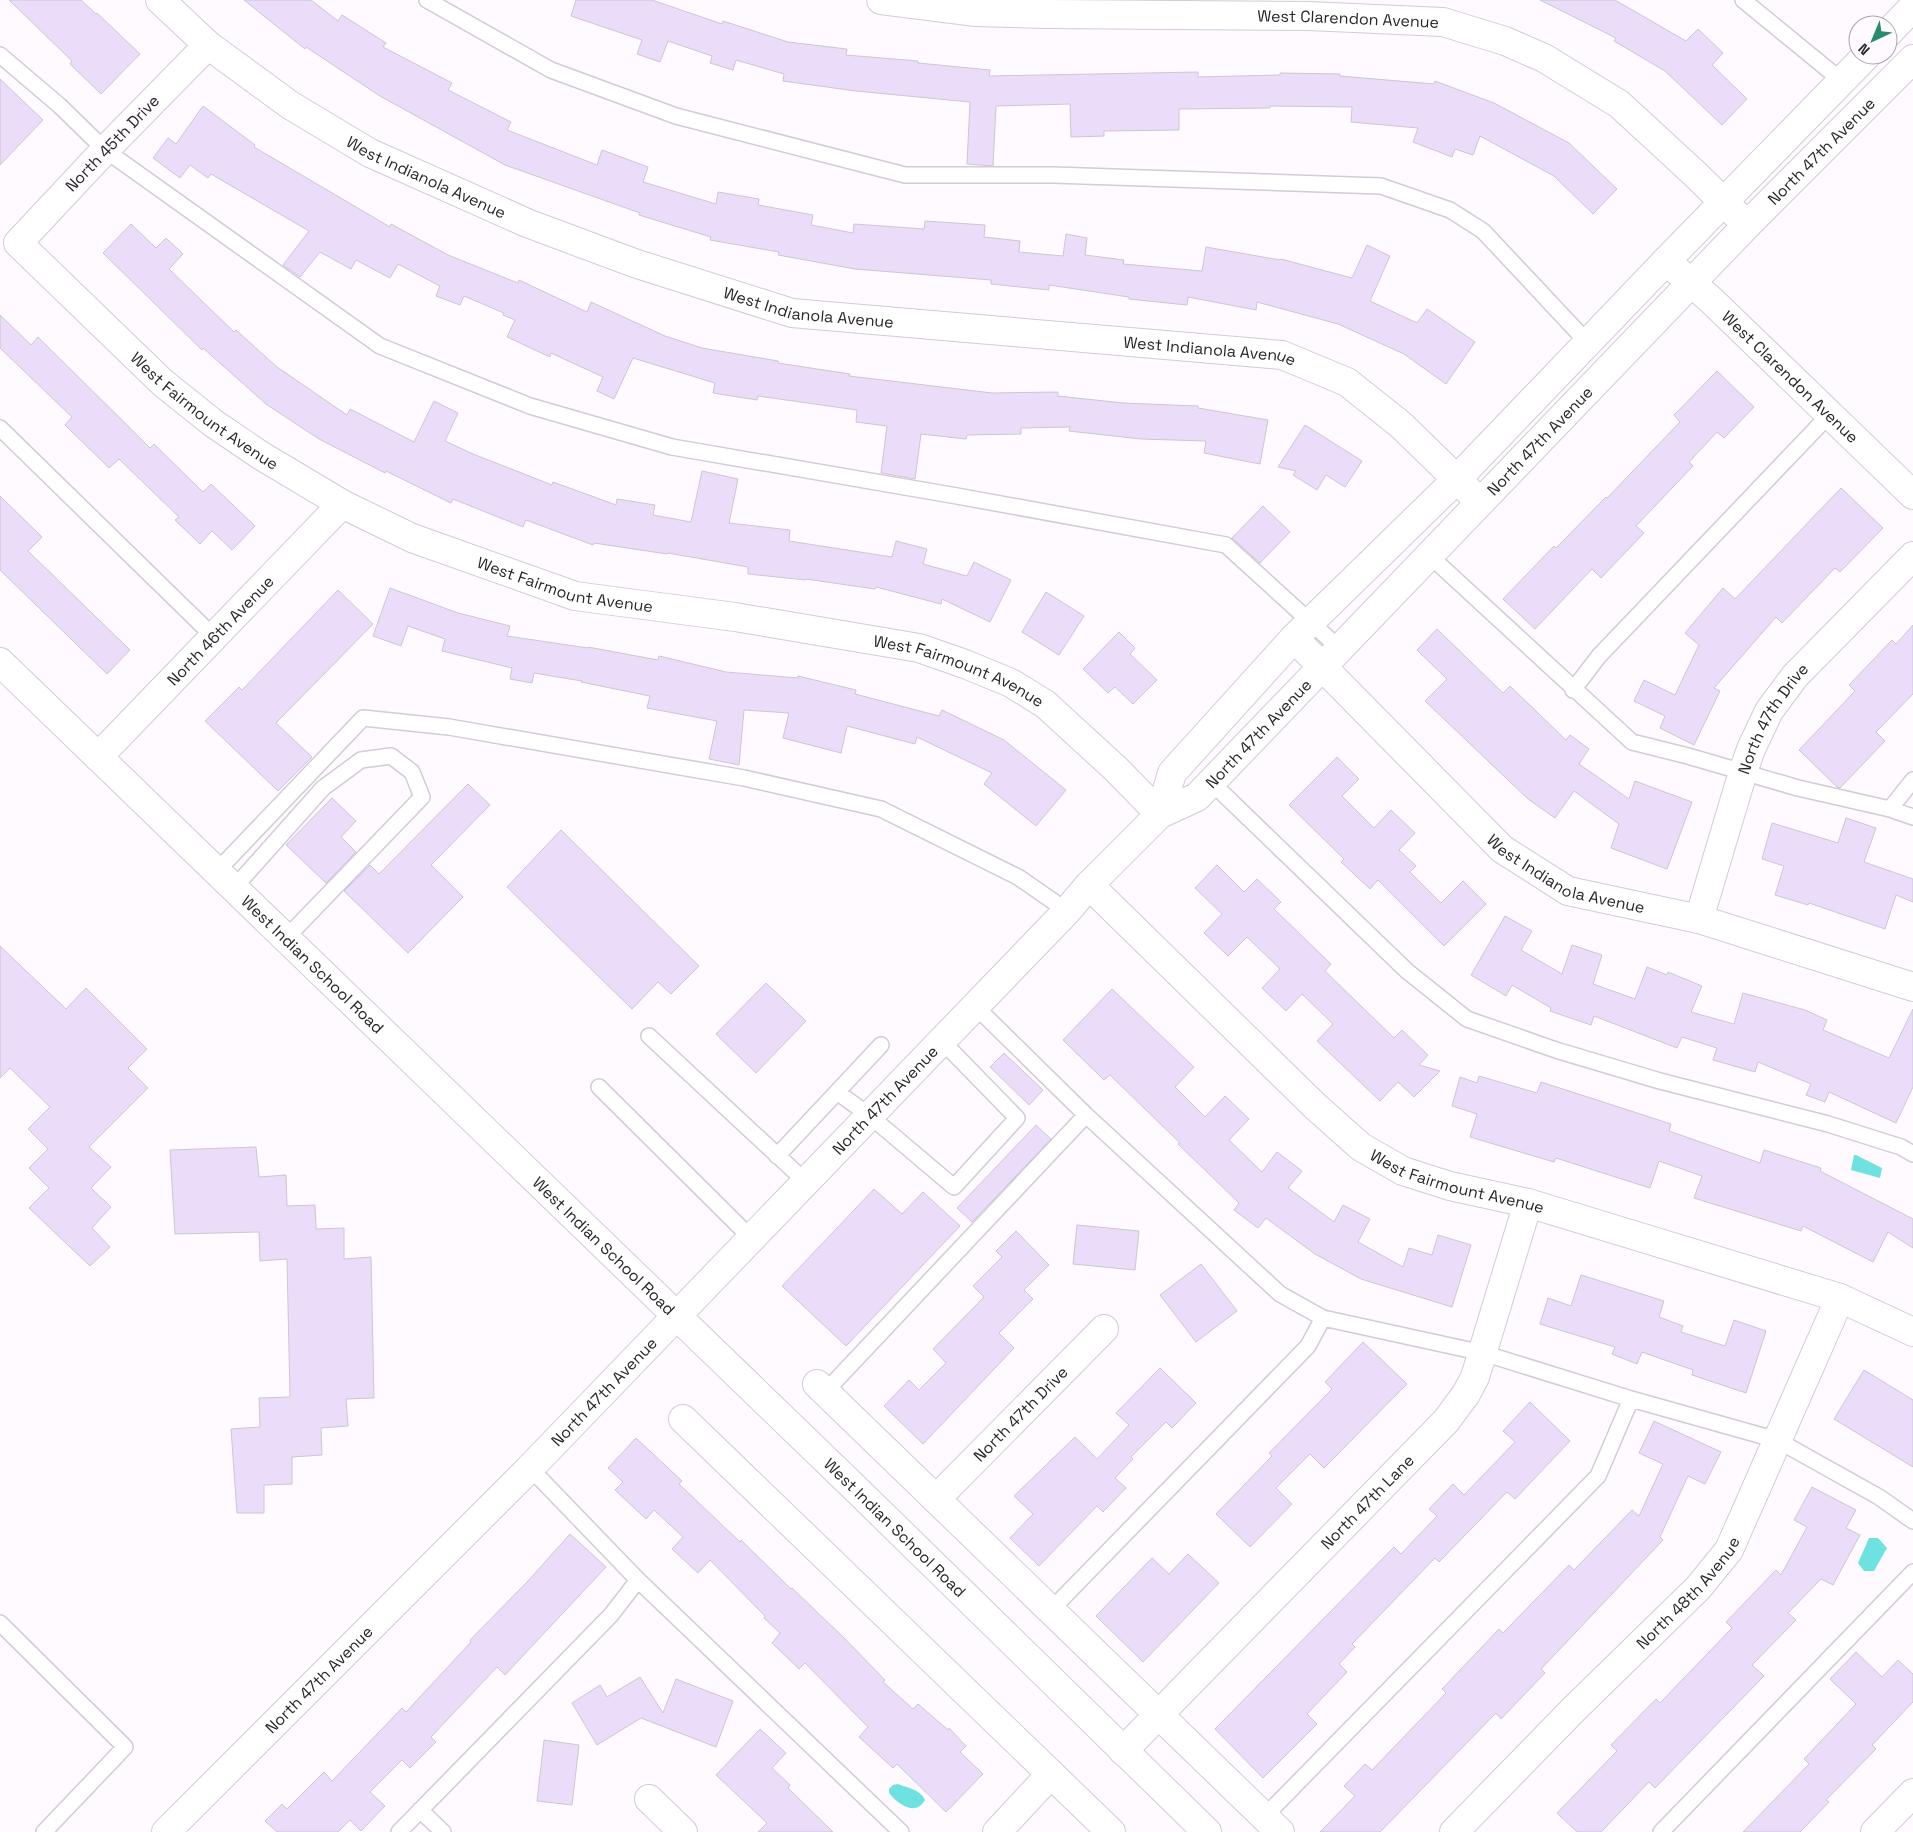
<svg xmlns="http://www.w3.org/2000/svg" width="1913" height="1832" font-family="'Space Grotesk',sans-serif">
  <rect width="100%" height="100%" fill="#fefaff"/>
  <path fill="#6ee1e1" d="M 1854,1155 L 1856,1155 L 1882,1168 L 1880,1178 L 1851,1170 Z
    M 1869,1538 L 1878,1538 L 1887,1548 L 1874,1571 L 1864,1571 L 1858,1563 Z
    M 898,1784 C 908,1788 920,1789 925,1800 C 915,1817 898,1804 889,1793 L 889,1789 L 893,1785 Z"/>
  <path fill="#ebddfa" stroke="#ccc6d3" d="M 9,0 L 81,0 L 96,14 L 97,13 L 140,54 L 101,94 L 70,64 L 72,61 Z
    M 244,0 L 311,0 L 338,21 L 342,15 L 386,43 L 383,47 L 452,83 L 448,90 L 511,122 L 507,130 L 597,165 L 602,150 L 648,167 L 643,182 L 716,204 L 718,192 L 759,199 L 758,205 L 813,215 L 811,225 L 853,233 L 854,224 L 924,229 L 925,221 L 985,225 L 984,237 L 1020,241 L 1019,252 L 1063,256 L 1066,234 L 1087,238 L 1085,255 L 1124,260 L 1123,264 L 1202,271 L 1206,247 L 1280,260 L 1281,259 L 1352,278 L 1367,245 L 1390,256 L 1370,301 L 1417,323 L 1427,309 L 1475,342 L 1446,384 L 1404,354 L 1338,324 L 1257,302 L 1256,310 L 1188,297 L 1187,305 L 1129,299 L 1129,297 L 1049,285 L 1049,290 L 991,284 L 991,280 L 855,269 L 778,255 L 779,252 L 710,240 L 711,237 L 639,215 L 640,213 L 505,165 L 380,96 L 306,47 L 305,49 Z
    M 576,0 L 652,0 L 722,24 L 723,21 L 788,42 L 847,49 L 846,55 L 918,61 L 918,63 L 990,70 L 989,76 L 1198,72 L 1198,77 L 1280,75 L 1280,73 L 1340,74 L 1340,76 L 1434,84 L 1435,81 L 1494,103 L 1569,143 L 1617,189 L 1593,214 L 1554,176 L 1480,136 L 1473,155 L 1455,149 L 1452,157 L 1413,142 L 1418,128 L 1351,122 L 1352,107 L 1270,106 L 1270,108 L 1179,109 L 1179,130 L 1104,131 L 1104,136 L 1071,137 L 1070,104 L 996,106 L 993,166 L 967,164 L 970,102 L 856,91 L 783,81 L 784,74 L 736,60 L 733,70 L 710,63 L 712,56 L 668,41 L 660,62 L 637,54 L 642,40 L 571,16 Z
    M 1540,0 L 1615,0 L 1686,41 L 1698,29 L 1723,53 L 1712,65 L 1747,99 L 1722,125 L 1665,71 L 1614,41 L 1616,38 Z
    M 0,79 L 43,120 L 0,165 Z
    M 203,106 L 255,145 L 254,147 L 390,227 L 391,224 L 448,255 L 518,283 L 519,280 L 587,312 L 591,302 L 665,336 L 702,348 L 778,361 L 778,363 L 850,374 L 849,376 L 992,393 L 1058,392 L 1058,396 L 1123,403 L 1198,406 L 1198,408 L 1268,420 L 1260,464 L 1204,453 L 1206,441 L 1141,439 L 1069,431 L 1070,427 L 1021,428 L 1021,434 L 967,435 L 966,439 L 921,434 L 915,479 L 881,473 L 887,426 L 856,422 L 857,410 L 758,396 L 757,400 L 713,393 L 715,383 L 633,358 L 614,399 L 597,391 L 603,377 L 551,353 L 550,357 L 507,337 L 515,320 L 503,315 L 504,313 L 464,296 L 460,305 L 436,296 L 440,286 L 398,264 L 390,278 L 356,260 L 351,269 L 320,252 L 300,277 L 283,265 L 309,231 L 211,174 L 208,178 L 190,165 L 180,178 L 153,158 L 168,138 L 176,144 Z
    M 131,224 L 156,248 L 166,238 L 183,254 L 169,269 L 234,332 L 236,330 L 277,367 L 347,415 L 350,409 L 414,442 L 434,401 L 458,413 L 445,441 L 473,454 L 552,485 L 553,482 L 616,505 L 617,499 L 655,505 L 653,515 L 691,522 L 702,471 L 738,479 L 729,523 L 790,530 L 789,541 L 892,557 L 896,541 L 927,549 L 923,564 L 967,576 L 974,562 L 1011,580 L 990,622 L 942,599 L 941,604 L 876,587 L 875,589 L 806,579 L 806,580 L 748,574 L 748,567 L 668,553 L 667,554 L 594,543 L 593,545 L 526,520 L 523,527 L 453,499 L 451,503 L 386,471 L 385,473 L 319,439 L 266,404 L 203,348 L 202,350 L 103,253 Z
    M 0,315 L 31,345 L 38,337 L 150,448 L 154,444 L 203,492 L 211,484 L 255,526 L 232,550 L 212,531 L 200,544 L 175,520 L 179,517 L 119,459 L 109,468 L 65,425 L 72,417 L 0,348 Z
    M 1717,371 L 1754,407 L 1724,438 L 1717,432 L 1689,462 L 1693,466 L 1636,526 L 1644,533 L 1601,578 L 1592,569 L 1535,629 L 1503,599 L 1554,546 L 1556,548 L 1606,497 L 1607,498 L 1680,422 L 1674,415 Z
    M 1305,425 L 1362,461 L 1345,487 L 1326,475 L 1317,490 L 1293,475 L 1296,471 L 1278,467 Z
    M 1841,488 L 1883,528 L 1840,572 L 1835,568 L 1782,623 L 1776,617 L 1714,688 L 1720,691 L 1694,745 L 1660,728 L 1665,716 L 1634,701 L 1644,680 L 1675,695 L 1699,645 L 1685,633 L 1723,588 L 1735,599 Z
    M 0,496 L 42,537 L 28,551 L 130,650 L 107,674 L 0,570 Z
    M 1263,506 L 1290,532 L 1260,563 L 1232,538 Z
    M 390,588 L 458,613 L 510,626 L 507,636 L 588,648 L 588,647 L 658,660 L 659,656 L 726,672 L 798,678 L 798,676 L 856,690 L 855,694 L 939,716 L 942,710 L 1004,740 L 1066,790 L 1036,826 L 984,784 L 992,773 L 917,737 L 915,744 L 847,726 L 841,753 L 783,738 L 789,713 L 744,710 L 739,765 L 709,759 L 717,721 L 647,708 L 650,696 L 581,682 L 582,681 L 534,673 L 532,683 L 510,679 L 512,668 L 442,651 L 445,639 L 408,626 L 401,646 L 373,636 Z
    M 338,590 L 373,624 L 276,723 L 312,757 L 278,791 L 205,721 L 239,687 L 242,690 Z
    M 1046,592 L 1084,616 L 1059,655 L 1022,632 Z
    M 1913,625 L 1913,694 L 1876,732 L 1885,741 L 1840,788 L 1837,787 L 1799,750 L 1855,691 L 1849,685 L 1892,640 L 1896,644 Z
    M 1437,629 L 1503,693 L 1510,686 L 1566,740 L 1570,735 L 1589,749 L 1579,764 L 1629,799 L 1635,781 L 1692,802 L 1667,869 L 1611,848 L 1619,824 L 1574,791 L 1555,818 L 1528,799 L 1425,701 L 1447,679 L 1417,650 Z
    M 1119,632 L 1135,648 L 1130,654 L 1157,680 L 1133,704 L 1115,687 L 1108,693 L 1083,669 Z
    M 1337,757 L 1359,779 L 1342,796 L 1374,828 L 1391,810 L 1415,833 L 1399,850 L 1416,866 L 1410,872 L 1441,903 L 1463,881 L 1486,904 L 1444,946 L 1378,880 L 1370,889 L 1341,862 L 1344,859 L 1289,805 Z
    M 468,784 L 490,805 L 431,865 L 463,897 L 408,953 L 344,891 L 370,865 L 379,874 Z
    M 332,798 L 356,821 L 341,837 L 356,852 L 326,883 L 286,845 Z
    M 1846,818 L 1876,828 L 1864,862 L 1913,879 L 1913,902 L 1896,895 L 1885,929 L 1809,903 L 1808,905 L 1775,895 L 1784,866 L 1762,859 L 1772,823 L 1838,843 Z
    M 561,830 L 699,966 L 671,994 L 658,982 L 632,1009 L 507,887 Z
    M 1217,865 L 1244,892 L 1257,879 L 1281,902 L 1274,909 L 1331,964 L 1325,971 L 1394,1038 L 1402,1030 L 1428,1055 L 1419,1065 L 1440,1071 L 1414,1097 L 1398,1082 L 1380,1101 L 1317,1041 L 1333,1024 L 1302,994 L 1286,1011 L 1262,988 L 1280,969 L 1247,937 L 1228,956 L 1204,933 L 1222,914 L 1195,888 Z
    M 1505,916 L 1532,931 L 1521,950 L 1562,974 L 1572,945 L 1602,955 L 1593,984 L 1635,999 L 1647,967 L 1667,975 L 1668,972 L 1702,986 L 1691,1012 L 1734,1024 L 1743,993 L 1805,1010 L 1827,1020 L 1823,1030 L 1889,1058 L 1913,1009 L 1913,1087 L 1896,1123 L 1829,1092 L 1825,1102 L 1806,1095 L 1811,1084 L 1758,1062 L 1755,1072 L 1713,1060 L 1717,1048 L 1682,1037 L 1677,1048 L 1594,1016 L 1591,1025 L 1550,1011 L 1551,1008 L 1512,985 L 1506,996 L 1471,975 Z
    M 0,946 L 66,1009 L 86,988 L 147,1049 L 128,1068 L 148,1088 L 89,1147 L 111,1167 L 91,1188 L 111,1207 L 92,1228 L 110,1247 L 90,1266 L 29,1208 L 49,1188 L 29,1168 L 48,1149 L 28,1129 L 50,1107 L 10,1068 L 0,1078 Z
    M 766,983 L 806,1021 L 756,1073 L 716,1034 Z
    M 1112,989 L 1194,1067 L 1175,1087 L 1205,1117 L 1225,1096 L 1249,1119 L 1229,1140 L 1262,1172 L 1277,1152 L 1302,1171 L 1288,1188 L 1334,1222 L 1343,1205 L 1370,1219 L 1358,1242 L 1403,1267 L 1409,1248 L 1432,1255 L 1438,1235 L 1471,1245 L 1452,1307 L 1361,1279 L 1315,1254 L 1266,1218 L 1258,1228 L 1234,1210 L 1239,1203 L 1178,1144 L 1180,1143 L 1110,1075 L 1104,1080 L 1063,1040 Z
    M 1004,1053 L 1043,1090 L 1029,1105 L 990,1067 Z
    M 1479,1076 L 1537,1093 L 1541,1082 L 1597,1100 L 1671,1124 L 1669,1131 L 1760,1163 L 1764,1150 L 1821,1168 L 1820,1171 L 1913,1219 L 1913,1248 L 1888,1232 L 1873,1262 L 1803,1226 L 1801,1231 L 1694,1198 L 1702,1176 L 1659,1161 L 1650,1188 L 1556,1158 L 1554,1162 L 1470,1137 L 1477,1114 L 1452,1106 L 1460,1077 L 1477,1083 Z
    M 1036,1125 L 1051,1139 L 972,1222 L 957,1208 Z
    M 256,1147 L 259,1177 L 286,1175 L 287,1206 L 315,1205 L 316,1229 L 344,1228 L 344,1259 L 371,1257 L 374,1398 L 346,1399 L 348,1426 L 321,1428 L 322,1455 L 292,1457 L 292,1484 L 264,1485 L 264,1513 L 237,1513 L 231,1429 L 260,1427 L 259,1398 L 290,1397 L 287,1259 L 260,1261 L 259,1232 L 175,1234 L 170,1150 Z
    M 874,1189 L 902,1214 L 923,1192 L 960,1226 L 846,1346 L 782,1286 Z
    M 1077,1225 L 1139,1231 L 1135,1270 L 1073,1264 Z
    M 1016,1231 L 1049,1265 L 1024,1290 L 1033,1299 L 999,1333 L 1014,1348 L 923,1444 L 884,1406 L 909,1380 L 919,1390 L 946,1363 L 933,1349 L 984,1297 L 973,1286 L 1002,1257 L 996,1251 Z
    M 1201,1264 L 1237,1311 L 1196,1342 L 1160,1295 Z
    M 1581,1275 L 1664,1301 L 1659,1317 L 1683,1326 L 1681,1332 L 1725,1346 L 1734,1320 L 1766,1331 L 1746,1393 L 1692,1375 L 1693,1370 L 1642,1352 L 1637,1364 L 1612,1354 L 1615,1347 L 1540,1324 L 1548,1298 L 1571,1306 Z
    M 1363,1342 L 1407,1384 L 1324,1468 L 1310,1454 L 1276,1488 L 1292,1504 L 1250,1547 L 1216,1514 L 1272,1456 L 1269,1453 L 1332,1389 L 1325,1382 Z
    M 1160,1368 L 1196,1403 L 1172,1428 L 1166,1422 L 1131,1457 L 1133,1459 L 1115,1478 L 1126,1488 L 1103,1512 L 1097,1506 L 1039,1566 L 1010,1538 L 1033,1514 L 1014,1496 L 1075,1437 L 1097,1459 L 1129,1425 L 1116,1413 Z
    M 1864,1370 L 1913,1400 L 1913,1467 L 1834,1419 Z
    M 1530,1402 L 1570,1441 L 1515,1499 L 1507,1492 L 1439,1562 L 1435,1558 L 1352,1644 L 1355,1647 L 1339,1664 L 1347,1672 L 1307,1714 L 1317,1724 L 1263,1778 L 1215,1729 L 1394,1547 L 1401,1554 L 1437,1516 L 1429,1509 L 1453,1484 L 1464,1495 L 1515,1442 L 1503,1431 Z
    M 1654,1421 L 1721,1452 L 1705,1484 L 1688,1476 L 1660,1537 L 1663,1540 L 1541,1669 L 1545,1673 L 1501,1719 L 1496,1713 L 1380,1832 L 1320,1832 L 1355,1796 L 1344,1786 L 1365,1764 L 1372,1770 L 1446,1693 L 1442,1689 L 1499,1629 L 1503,1633 L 1569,1565 L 1574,1570 L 1632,1510 L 1639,1516 L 1663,1464 L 1639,1453 Z
    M 636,1438 L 682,1481 L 679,1484 L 740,1542 L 741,1540 L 791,1589 L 792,1588 L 843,1637 L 885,1680 L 883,1682 L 913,1709 L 918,1704 L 948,1730 L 949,1728 L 966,1746 L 960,1752 L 983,1774 L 946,1812 L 897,1764 L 893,1768 L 859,1737 L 868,1727 L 805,1663 L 799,1669 L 772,1643 L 780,1633 L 764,1618 L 765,1616 L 710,1560 L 698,1573 L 672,1549 L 683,1537 L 654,1510 L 646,1519 L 615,1490 L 623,1482 L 608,1468 Z
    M 1812,1487 L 1856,1510 L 1846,1528 L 1860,1535 L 1833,1585 L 1821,1579 L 1788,1613 L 1796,1620 L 1752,1665 L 1764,1676 L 1655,1788 L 1649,1782 L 1601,1832 L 1577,1832 L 1557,1813 L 1617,1751 L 1611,1745 L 1656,1699 L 1660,1703 L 1732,1628 L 1726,1622 L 1776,1570 L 1781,1575 L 1807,1527 L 1794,1520 Z
    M 570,1534 L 606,1567 L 505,1675 L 497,1667 L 431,1737 L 436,1742 L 410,1768 L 402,1760 L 370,1792 L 385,1806 L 361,1831 L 350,1820 L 338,1832 L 277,1832 L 265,1821 L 282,1804 L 287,1809 L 324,1772 L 332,1781 L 402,1708 L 406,1712 L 471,1642 L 470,1640 L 528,1581 Z
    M 1188,1554 L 1219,1583 L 1143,1662 L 1096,1616 L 1152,1558 L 1169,1574 Z
    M 1856,1652 L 1882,1677 L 1898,1660 L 1913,1674 L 1913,1702 L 1872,1745 L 1876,1749 L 1826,1800 L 1829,1802 L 1800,1832 L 1743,1832 L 1809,1764 L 1804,1759 L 1856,1704 L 1830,1679 Z
    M 640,1677 L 663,1713 L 676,1679 L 733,1701 L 716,1747 L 641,1718 L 597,1745 L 572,1703 L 600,1685 L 607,1697 Z
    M 760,1729 L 786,1753 L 772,1768 L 790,1785 L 788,1788 L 833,1832 L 758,1832 L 767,1823 L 716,1775 Z
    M 544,1740 L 579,1745 L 572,1805 L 537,1801 Z"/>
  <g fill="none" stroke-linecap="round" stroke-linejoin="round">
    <g stroke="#d3cbd6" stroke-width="18">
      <path id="service" d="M 427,0 L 551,70 L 676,116 L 905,175 L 1053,175 L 1381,186 L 1450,210 L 1483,231 L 1588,343
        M 1743,0 L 1842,81
        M 0,55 L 60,106 L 105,150 L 380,346 L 530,406 L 672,447 L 957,496 L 1226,545 L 1339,648
        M 0,428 L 214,637
        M 1429,555 L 1632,742 L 1688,756 L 1798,788 L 1890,809 L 1913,817
        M 1573,690 L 1599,656 L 1830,414
        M 1211,782 L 1407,971 L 1467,1019 L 1556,1050 L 1660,1081 L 1828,1124 L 1901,1147 L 1913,1154
        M 1890,809 L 1913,780
        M 217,871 L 363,718 L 449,727 L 744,778 L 881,809 L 1018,877 L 1067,911
        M 234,888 L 323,788 L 361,760 L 391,756 L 412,772 L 422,797 L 286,938
        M 975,1006 L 1086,1115 L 1280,1294 L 1323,1318 L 1483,1353 L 1631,1399 L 1777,1440 L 1879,1497 L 1913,1521
        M 649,1036 L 806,1182
        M 599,1087 L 752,1239
        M 837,1092 L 881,1045
        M 777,1156 L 837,1092 L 870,1116 L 954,1187 L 1017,1118 L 942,1041
        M 825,1392 L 1086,1115
        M 530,1468 L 638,1580 L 901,1832
        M 1051,1610 L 1308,1346 L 1323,1318
        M 0,1623 L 125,1747 L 44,1832
        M 420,1810 L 443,1832
        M 1264,1817 L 1598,1476 L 1631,1399
        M 399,1832 L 611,1615 L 638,1580
        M 1661,1832 L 1913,1572"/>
    </g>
    <g stroke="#d3cbd6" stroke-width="30">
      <g id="minor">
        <path id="s1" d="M 160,0 L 208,45 L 290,105 L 370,153 L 527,223 L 637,264 L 792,313 L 1282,355 L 1347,382 L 1401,425 L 1480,502"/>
        <path id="s2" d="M 881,0 L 976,12 L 1047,14 L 1309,16 L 1443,22 L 1505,41 L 1544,58 L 1619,104 L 1695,174 L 1747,225"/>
        <path id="s3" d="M 208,45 L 105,150 L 18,243 L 163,383 L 213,423 L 260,455 L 342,504 L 412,538 L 575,596 L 735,617 L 919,648 L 965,664 L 1011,683 L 1045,704 L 1115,768 L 1160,814"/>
        <path id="s4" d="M 1666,261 L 1711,300 L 1913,495"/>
        <path id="s5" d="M 1294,638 L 1502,849 L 1568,891 L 1699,919 L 1913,987"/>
        <path id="s6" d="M 98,757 L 342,504"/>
        <path id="s7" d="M 1089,885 L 1315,1106 L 1361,1147 L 1403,1171 L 1450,1186 L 1528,1203 L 1840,1298 L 1913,1332"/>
        <path id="s8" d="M 1699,919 L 1743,772 L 1751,749 L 1769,711 L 1795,676 L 1913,556"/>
        <path d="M 817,1384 L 1280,1832"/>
        <path d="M 683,1419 L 1111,1832"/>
        <path id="s9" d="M 936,1499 L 1104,1329"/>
        <path id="s10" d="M 1123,1751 L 1446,1421 L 1466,1394 L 1475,1377 L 1528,1203"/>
        <path d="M 649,1799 L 683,1832"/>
        <path d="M 997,1832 L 1051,1774"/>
        <path id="s11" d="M 1454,1832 L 1574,1709 L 1698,1588 L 1729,1550 L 1840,1298"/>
        <path d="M 1875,1832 L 1913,1793"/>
      </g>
    </g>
    <g stroke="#d3cbd6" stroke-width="30">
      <g id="tertiary">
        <path d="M 1888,33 L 1913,7"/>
        <path d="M 1160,814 L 1172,773 L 1294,638 L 1457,479 L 1666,261 L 1867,55"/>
        <path id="s12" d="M 166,1832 L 530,1468 L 1067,911 L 1089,885 L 1160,814 L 1197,797 L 1747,225 L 1913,59"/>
      </g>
    </g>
    <g stroke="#d3cbd6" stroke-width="30">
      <g id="secondary">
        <path id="s13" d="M 0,662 L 858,1491 L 1207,1832"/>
      </g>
    </g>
    <use href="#service" stroke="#fff" stroke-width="15"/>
    <use href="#minor" stroke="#fff" stroke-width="28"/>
    <use href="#tertiary" stroke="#fff" stroke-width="28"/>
    <use href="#secondary" stroke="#fff" stroke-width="28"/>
  </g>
  <g text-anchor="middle" stroke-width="4.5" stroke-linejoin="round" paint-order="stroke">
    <g font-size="16" fill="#29262a" stroke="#fefaff">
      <text dy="6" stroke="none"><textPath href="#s2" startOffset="468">West Clarendon Avenue</textPath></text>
      <text transform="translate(112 143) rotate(-46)" y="6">North 45th Drive</text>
      <text dy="6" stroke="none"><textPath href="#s12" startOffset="2362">North 47th Avenue</textPath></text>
      <text dy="6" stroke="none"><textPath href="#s1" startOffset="322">West Indianola Avenue</textPath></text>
      <text dy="6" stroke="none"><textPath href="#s1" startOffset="728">West Indianola Avenue</textPath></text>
      <text dy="6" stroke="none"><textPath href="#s1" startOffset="1132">West Indianola Avenue</textPath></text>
      <text dy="6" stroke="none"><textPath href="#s4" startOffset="170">West Clarendon Avenue</textPath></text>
      <text dy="6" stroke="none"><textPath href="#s3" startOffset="526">West Fairmount Avenue</textPath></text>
      <text dy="6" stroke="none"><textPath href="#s12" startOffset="1958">North 47th Avenue</textPath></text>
      <text dy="6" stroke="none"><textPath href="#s3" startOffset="931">West Fairmount Avenue</textPath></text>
      <text dy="6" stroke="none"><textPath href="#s6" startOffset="176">North 46th Avenue</textPath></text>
      <text dy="6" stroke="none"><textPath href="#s3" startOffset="1336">West Fairmount Avenue</textPath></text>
      <text dy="6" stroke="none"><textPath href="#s8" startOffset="215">North 47th Drive</textPath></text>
      <text dy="6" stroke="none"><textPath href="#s12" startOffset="1552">North 47th Avenue</textPath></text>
      <text dy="6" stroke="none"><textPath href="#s5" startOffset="366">West Indianola Avenue</textPath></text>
      <text dy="6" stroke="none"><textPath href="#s13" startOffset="435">West Indian School Road</textPath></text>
      <text dy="6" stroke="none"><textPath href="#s12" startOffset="1026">North 47th Avenue</textPath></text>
      <text dy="6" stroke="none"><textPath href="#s7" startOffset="481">West Fairmount Avenue</textPath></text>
      <text dy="6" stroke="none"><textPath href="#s13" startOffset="840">West Indian School Road</textPath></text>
      <text dy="6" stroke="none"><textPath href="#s12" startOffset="621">North 47th Avenue</textPath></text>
      <text dy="6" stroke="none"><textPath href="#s9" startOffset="120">North 47th Drive</textPath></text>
      <text dy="6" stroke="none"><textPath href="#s10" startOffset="349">North 47th Lane</textPath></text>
      <text dy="6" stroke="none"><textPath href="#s13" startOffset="1245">West Indian School Road</textPath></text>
      <text dy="6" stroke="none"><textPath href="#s11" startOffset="335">North 48th Avenue</textPath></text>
      <text dy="6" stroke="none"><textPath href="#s12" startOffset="216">North 47th Avenue</textPath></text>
    </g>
  </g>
  <g transform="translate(1873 40) rotate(224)"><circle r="24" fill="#fefaff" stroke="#a9a5aa"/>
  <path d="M0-4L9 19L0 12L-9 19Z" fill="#288c67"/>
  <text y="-8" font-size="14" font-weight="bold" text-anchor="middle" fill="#29262a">N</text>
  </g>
</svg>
